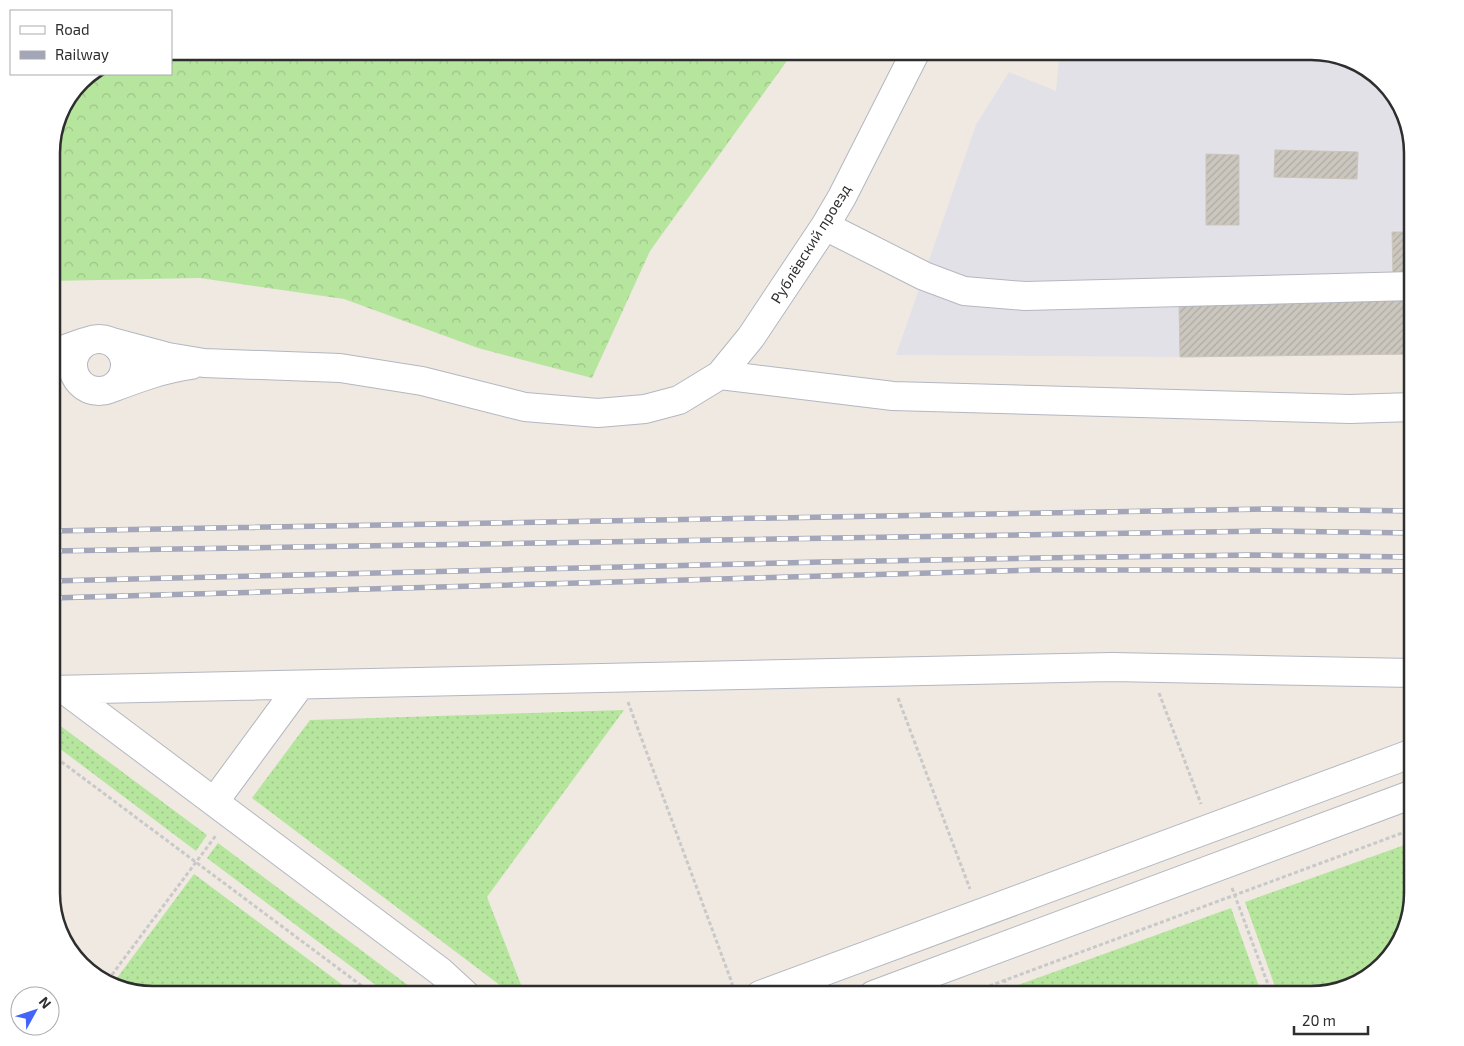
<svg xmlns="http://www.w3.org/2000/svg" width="1464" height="1046" font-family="'Exo 2',sans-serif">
  <defs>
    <pattern id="grass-dots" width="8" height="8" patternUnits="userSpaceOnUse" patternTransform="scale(1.25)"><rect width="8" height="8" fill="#b6e59e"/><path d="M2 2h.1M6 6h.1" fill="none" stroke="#9dc588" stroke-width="1.8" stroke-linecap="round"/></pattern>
    <pattern id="forest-crowns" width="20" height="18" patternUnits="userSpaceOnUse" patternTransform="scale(1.25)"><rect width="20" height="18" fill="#b6e59e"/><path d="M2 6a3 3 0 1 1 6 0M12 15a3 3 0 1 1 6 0" fill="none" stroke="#9dc588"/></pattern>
    <pattern id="building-hatch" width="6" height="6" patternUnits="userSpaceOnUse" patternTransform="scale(1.25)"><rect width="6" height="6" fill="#cbc7bf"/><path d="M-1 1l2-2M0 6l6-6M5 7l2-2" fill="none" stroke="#afaba4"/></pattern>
  </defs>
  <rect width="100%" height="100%" fill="#efe9e1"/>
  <path fill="#e3e1e8" d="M 1060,51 L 1312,51 L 1373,72 L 1402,108 L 1413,152 L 1413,354 L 1180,357 L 896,355 L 976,125 L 1009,72 L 1056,91 Z"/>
  <path fill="url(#grass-dots)" d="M 624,710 L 487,897 L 525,995 L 513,995 L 252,798 L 310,720 Z
    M 51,727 L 62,727 L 207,835 L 196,851 L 51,742 Z
    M 1413,842 L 1413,894 L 1392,955 L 1356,984 L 1311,995 L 1278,995 L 1245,902 Z
    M 218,843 L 421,995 L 389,995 L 207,858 Z
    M 194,874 L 356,995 L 152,995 L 114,982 Z
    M 1231,908 L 1262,995 L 1018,995 L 1015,986 Z"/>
  <path fill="url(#forest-crowns)" d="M 171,51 L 794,51 L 650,251 L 592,378 L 478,348 L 344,299 L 200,278 L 51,281 L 51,146 L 62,108 L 86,77 L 90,74 L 171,74 Z"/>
  <path fill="url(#building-hatch)" stroke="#cbc5ba" d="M 1275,150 L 1358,152 L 1357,179 L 1274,177 Z
    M 1407,152 L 1413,152 L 1413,203 L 1408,203 Z
    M 1206,154 L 1239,155 L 1239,225 L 1206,225 Z
    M 1392,232 L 1413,232 L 1413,276 L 1393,276 Z
    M 1413,300 L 1413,354 L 1180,357 L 1179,303 Z"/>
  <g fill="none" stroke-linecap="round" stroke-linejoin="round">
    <g stroke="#b4b7c1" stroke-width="30">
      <path id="minor" d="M 825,226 L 924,276 L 964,291 L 1025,296 L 1413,286
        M73 365a26 26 0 1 1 52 0a26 26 0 1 1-52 0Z
        M 112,342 L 168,357 L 204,363 L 340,368 L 422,381 L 525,407 L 598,413 L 645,409 L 679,400 L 720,375 L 893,396 L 1350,409 L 1413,407
        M 51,354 L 85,342
        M 720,375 L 751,337 L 825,226 L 842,197 L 916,51
        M 112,388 C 138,378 163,369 191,365
        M 51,690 L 1112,667 L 1413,673
        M 65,690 L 441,972 L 466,995
        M 214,802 L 300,685
        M 760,995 L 1413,753
        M 873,995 L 1413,794"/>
    </g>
    <path stroke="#c9c9c9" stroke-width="3" stroke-dasharray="4 2.5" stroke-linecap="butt" d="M 1159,693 L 1201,804
      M 898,698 L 970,889
      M 628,702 L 732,983 L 732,992 L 733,995
      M 51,754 L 374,995
      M 1232,888 L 1272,995
      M 1004,979 L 1010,995
      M 108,980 L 217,834
      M 965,995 L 1413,829"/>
    <use href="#minor" stroke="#fff" stroke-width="28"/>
    <g stroke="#a3a6b8" stroke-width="5.5">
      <path id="rail" d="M 51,531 L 1267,509 L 1413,511
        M 51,551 L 1266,531 L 1413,533
        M 51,581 L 821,562 L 1040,558 L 1251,555 L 1413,557
        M 51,598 L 1037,570 L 1247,570 L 1413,571"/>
    </g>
    <use href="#rail" stroke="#fff" stroke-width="4" stroke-dasharray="11" stroke-linecap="butt"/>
  </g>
  <g text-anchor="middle" stroke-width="4" stroke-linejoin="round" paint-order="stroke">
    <g font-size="15" fill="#2e2e2e" stroke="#fff">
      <text transform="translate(811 244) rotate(-58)" y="5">Рублёвский проезд</text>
    </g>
  </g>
  <path d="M0 0H1464V1046H0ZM153 60H1311A93 93 0 0 1 1404 153V893A93 93 0 0 1 1311 986H153A93 93 0 0 1 60 893V153A93 93 0 0 1 153 60Z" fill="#fff" fill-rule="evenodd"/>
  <path fill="none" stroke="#2e2e2e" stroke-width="2.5" d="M153 60H1311A93 93 0 0 1 1404 153V893A93 93 0 0 1 1311 986H153A93 93 0 0 1 60 893V153A93 93 0 0 1 153 60Z"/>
  <rect x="10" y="10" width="162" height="65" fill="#ffffff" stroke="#ababab"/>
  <rect x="20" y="26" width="25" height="8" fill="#ffffff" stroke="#ababab"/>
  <text x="55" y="35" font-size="15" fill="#2e2e2e">Road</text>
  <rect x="20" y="51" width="25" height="8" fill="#a3a6b8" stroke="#ababab"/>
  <text x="55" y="60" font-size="15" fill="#2e2e2e">Railway</text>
  <g transform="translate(35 1011) rotate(50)"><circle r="24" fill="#ffffff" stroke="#ababab"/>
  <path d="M0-4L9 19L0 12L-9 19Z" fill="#4264fb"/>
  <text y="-8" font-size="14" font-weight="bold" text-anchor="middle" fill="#2e2e2e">N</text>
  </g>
  <path d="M1294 1026v8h74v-8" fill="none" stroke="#2e2e2e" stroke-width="2.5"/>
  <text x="1302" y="1026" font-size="15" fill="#2e2e2e" stroke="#ffffff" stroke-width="4" paint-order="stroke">20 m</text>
</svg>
